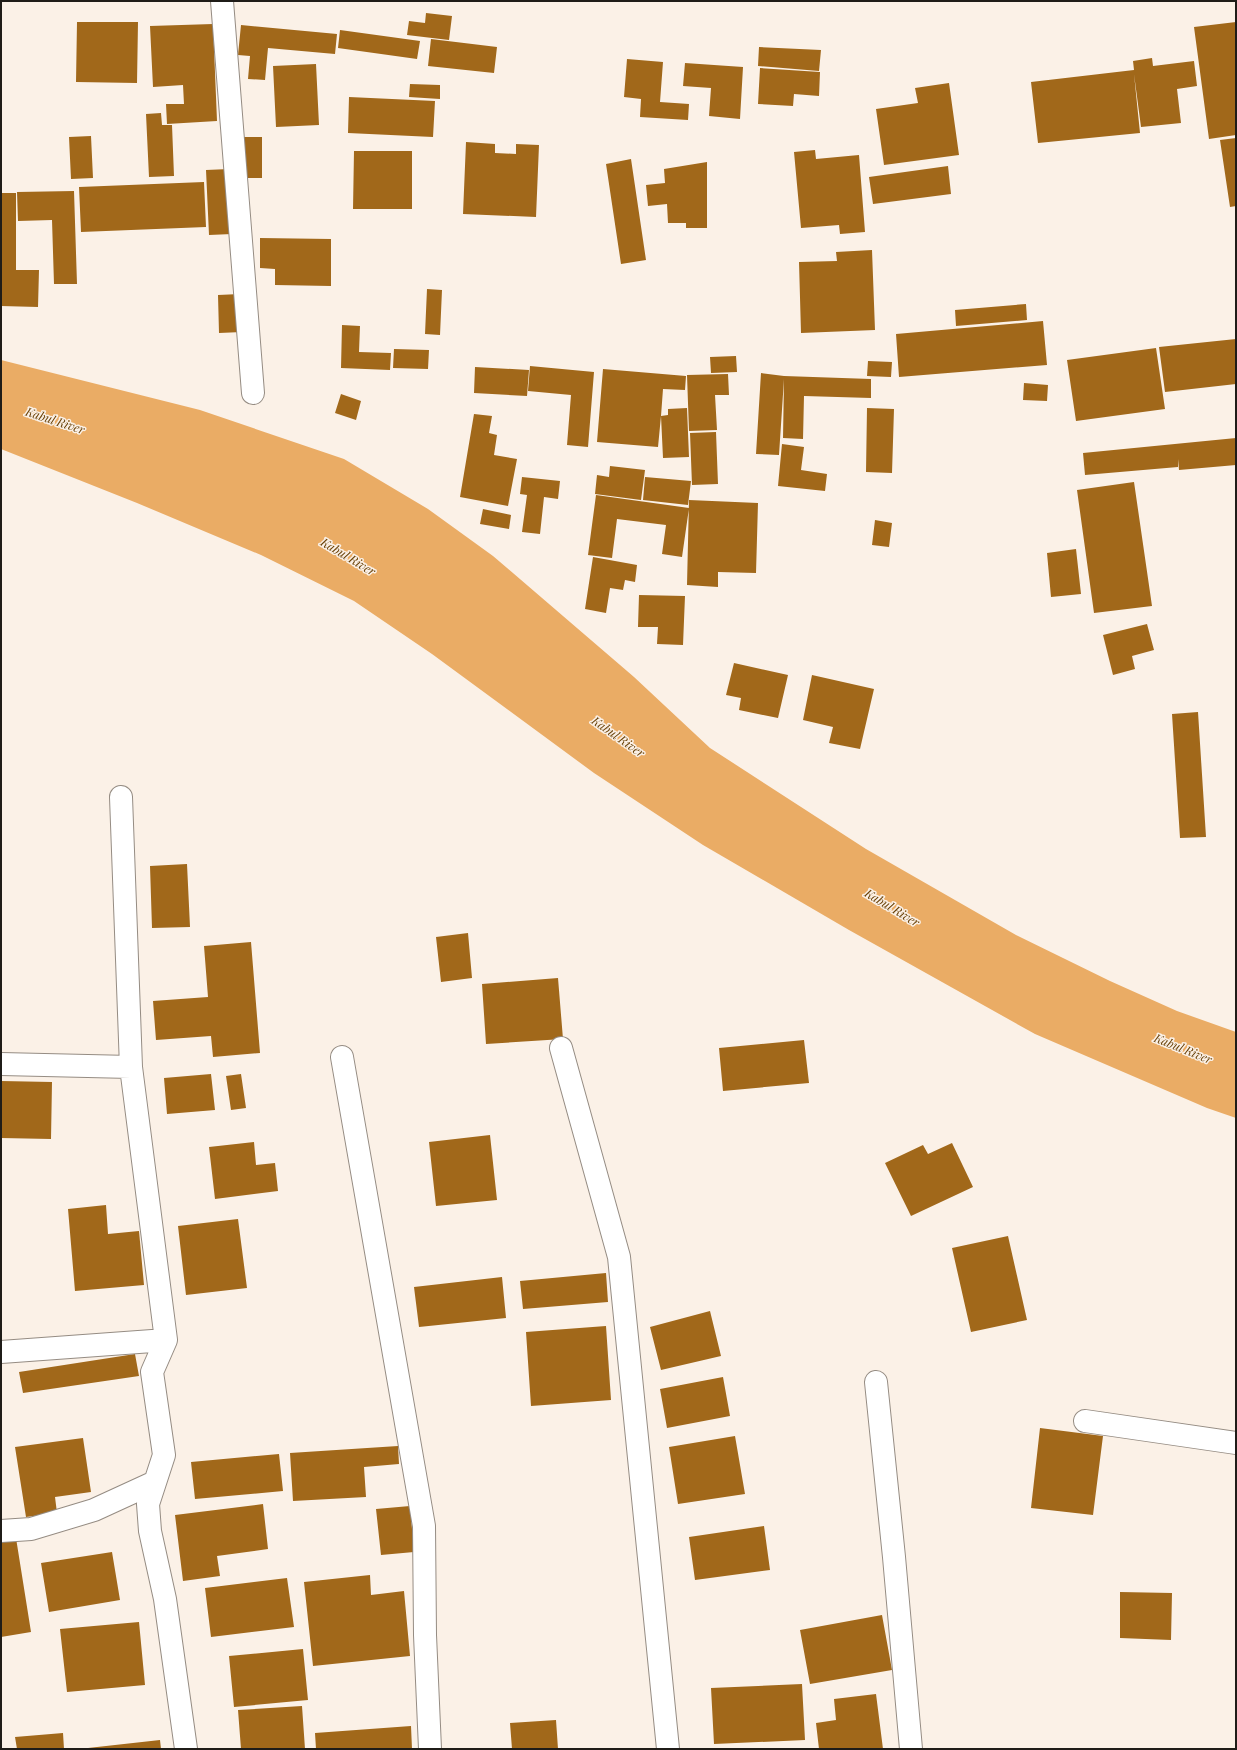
<svg xmlns="http://www.w3.org/2000/svg" width="1237" height="1750" font-family="'Playfair Display',serif">
  <rect width="100%" height="100%" fill="#fbf1e7"/>
  <path fill="#eaac65" d="M 1,360 L 200,410 L 344,459 L 428,509 L 493,556 L 634,677 L 710,748 L 866,849 L 1016,935 L 1110,981 L 1177,1011 L 1236,1032 L 1236,1118 L 1207,1108 L 1035,1034 L 849,930 L 703,845 L 594,773 L 432,654 L 354,601 L 261,555 L 137,503 L 1,449 Z"/>
  <path fill="#a1681a" d="M 426,13 L 452,16 L 449,40 L 407,35 L 409,21 L 425,23 Z
    M 77,22 L 138,22 L 137,83 L 76,82 Z
    M 1236,22 L 1236,135 L 1209,139 L 1194,27 Z
    M 213,24 L 217,121 L 167,124 L 166,104 L 184,104 L 183,85 L 153,87 L 150,26 Z
    M 241,25 L 337,34 L 335,54 L 268,48 L 265,80 L 248,79 L 250,56 L 238,55 Z
    M 340,30 L 420,41 L 417,59 L 338,48 Z
    M 431,39 L 497,47 L 494,73 L 428,66 Z
    M 759,47 L 821,50 L 819,71 L 758,66 Z
    M 1152,58 L 1153,66 L 1194,61 L 1197,86 L 1177,89 L 1181,123 L 1141,127 L 1134,74 L 1140,133 L 1038,143 L 1031,82 L 1134,70 L 1133,61 Z
    M 627,59 L 663,62 L 660,102 L 689,104 L 688,120 L 640,117 L 641,99 L 624,97 Z
    M 685,63 L 743,67 L 740,119 L 709,116 L 711,88 L 683,86 Z
    M 316,64 L 319,125 L 276,127 L 273,66 Z
    M 760,68 L 820,72 L 819,96 L 794,94 L 793,106 L 758,104 Z
    M 949,83 L 959,155 L 884,165 L 876,109 L 918,103 L 915,88 Z
    M 410,84 L 440,85 L 440,99 L 409,97 Z
    M 349,97 L 435,101 L 433,137 L 348,133 Z
    M 161,113 L 162,125 L 172,125 L 174,176 L 149,177 L 146,114 Z
    M 91,136 L 93,178 L 71,179 L 69,137 Z
    M 243,137 L 262,137 L 262,178 L 244,178 Z
    M 1236,138 L 1236,206 L 1230,207 L 1220,140 Z
    M 466,142 L 495,144 L 495,153 L 516,154 L 516,144 L 539,145 L 536,217 L 463,214 Z
    M 815,150 L 816,159 L 859,155 L 865,232 L 840,234 L 839,225 L 801,228 L 794,152 Z
    M 354,151 L 412,151 L 412,209 L 353,209 Z
    M 631,159 L 646,260 L 621,264 L 606,164 Z
    M 707,162 L 707,228 L 686,228 L 686,223 L 668,223 L 667,204 L 648,206 L 646,185 L 665,183 L 664,169 Z
    M 948,166 L 951,194 L 873,204 L 869,177 Z
    M 229,169 L 232,234 L 209,235 L 206,170 Z
    M 204,182 L 206,227 L 81,232 L 79,187 Z
    M 74,191 L 77,284 L 54,284 L 52,220 L 18,221 L 17,192 Z
    M 1,193 L 16,193 L 16,270 L 39,270 L 38,307 L 1,306 Z
    M 260,238 L 331,239 L 331,286 L 275,285 L 275,269 L 260,268 Z
    M 872,250 L 875,330 L 801,333 L 799,262 L 837,261 L 836,252 Z
    M 427,289 L 442,290 L 440,335 L 425,334 Z
    M 240,294 L 242,332 L 219,333 L 218,295 Z
    M 1026,304 L 1027,320 L 956,326 L 955,310 Z
    M 1043,321 L 1047,365 L 899,377 L 896,334 Z
    M 342,325 L 360,326 L 359,352 L 391,353 L 390,370 L 341,368 Z
    M 1236,339 L 1236,384 L 1165,392 L 1159,347 Z
    M 1156,348 L 1165,409 L 1076,421 L 1067,360 Z
    M 394,349 L 429,350 L 428,369 L 393,368 Z
    M 736,356 L 737,372 L 711,373 L 710,357 Z
    M 868,361 L 892,362 L 891,377 L 867,376 Z
    M 530,366 L 594,372 L 588,447 L 567,445 L 571,395 L 528,391 Z
    M 475,367 L 529,370 L 527,396 L 474,393 Z
    M 603,369 L 686,376 L 685,390 L 663,389 L 661,416 L 668,415 L 668,409 L 687,408 L 689,457 L 663,458 L 661,416 L 658,447 L 597,442 Z
    M 761,373 L 784,376 L 871,379 L 871,398 L 804,396 L 803,439 L 783,438 L 784,379 L 779,455 L 756,454 Z
    M 728,374 L 729,395 L 715,395 L 717,430 L 689,431 L 687,375 Z
    M 1024,383 L 1048,385 L 1047,401 L 1023,400 Z
    M 341,394 L 361,401 L 356,420 L 335,413 Z
    M 867,408 L 894,409 L 892,473 L 866,472 Z
    M 474,414 L 492,416 L 489,433 L 497,435 L 494,455 L 517,459 L 508,506 L 460,497 Z
    M 716,432 L 718,484 L 692,485 L 690,433 Z
    M 1236,438 L 1236,465 L 1179,470 L 1178,459 L 1178,467 L 1085,475 L 1083,453 Z
    M 782,444 L 804,447 L 801,470 L 827,474 L 825,491 L 778,486 Z
    M 610,466 L 645,470 L 641,500 L 595,494 L 597,475 L 609,477 Z
    M 522,477 L 560,481 L 558,499 L 544,497 L 540,534 L 522,532 L 527,495 L 520,494 Z
    M 645,477 L 691,481 L 688,505 L 643,500 Z
    M 1134,482 L 1152,606 L 1094,613 L 1077,490 Z
    M 596,495 L 689,508 L 682,557 L 662,554 L 666,525 L 617,519 L 612,558 L 588,555 Z
    M 689,500 L 758,503 L 756,573 L 718,572 L 718,587 L 687,585 Z
    M 483,509 L 511,515 L 509,529 L 480,524 Z
    M 875,520 L 892,523 L 889,547 L 872,545 Z
    M 1076,549 L 1081,594 L 1051,597 L 1047,553 Z
    M 593,557 L 637,565 L 635,582 L 625,580 L 623,590 L 610,588 L 606,613 L 585,609 Z
    M 639,595 L 685,596 L 683,645 L 657,644 L 658,627 L 638,627 Z
    M 1147,624 L 1154,650 L 1132,656 L 1135,669 L 1113,675 L 1103,635 Z
    M 734,663 L 788,675 L 778,718 L 739,710 L 741,698 L 726,695 Z
    M 812,675 L 874,689 L 860,749 L 829,743 L 833,727 L 803,720 Z
    M 1198,712 L 1206,837 L 1180,838 L 1172,714 Z
    M 187,864 L 190,927 L 152,928 L 150,866 Z
    M 468,933 L 472,978 L 441,982 L 436,937 Z
    M 251,942 L 260,1053 L 213,1057 L 211,1036 L 156,1040 L 153,1001 L 208,997 L 204,946 Z
    M 558,978 L 563,1039 L 486,1044 L 482,984 Z
    M 804,1040 L 809,1083 L 723,1091 L 719,1048 Z
    M 211,1074 L 215,1110 L 167,1114 L 164,1078 Z
    M 241,1074 L 246,1108 L 231,1110 L 226,1076 Z
    M 1,1081 L 52,1082 L 51,1139 L 1,1138 Z
    M 490,1135 L 497,1200 L 436,1206 L 429,1142 Z
    M 254,1142 L 256,1165 L 275,1163 L 278,1191 L 215,1199 L 209,1147 Z
    M 952,1143 L 973,1187 L 911,1216 L 885,1163 L 923,1145 L 928,1154 Z
    M 106,1205 L 108,1234 L 139,1231 L 144,1285 L 75,1291 L 68,1209 Z
    M 238,1219 L 247,1288 L 186,1295 L 178,1226 Z
    M 1008,1236 L 1027,1320 L 971,1332 L 952,1248 Z
    M 606,1273 L 608,1302 L 523,1309 L 520,1281 Z
    M 502,1277 L 506,1318 L 419,1327 L 414,1287 Z
    M 710,1311 L 721,1356 L 661,1370 L 650,1327 Z
    M 606,1326 L 611,1400 L 531,1406 L 526,1332 Z
    M 135,1354 L 139,1376 L 23,1393 L 19,1372 Z
    M 723,1377 L 730,1416 L 667,1428 L 660,1389 Z
    M 1040,1428 L 1103,1436 L 1093,1515 L 1031,1508 Z
    M 735,1436 L 745,1494 L 678,1504 L 669,1447 Z
    M 83,1438 L 91,1492 L 55,1497 L 57,1513 L 26,1517 L 15,1447 Z
    M 398,1446 L 399,1464 L 364,1467 L 366,1497 L 293,1501 L 290,1453 Z
    M 279,1454 L 283,1491 L 195,1499 L 191,1462 Z
    M 263,1504 L 268,1549 L 217,1556 L 220,1576 L 183,1581 L 175,1515 Z
    M 410,1506 L 414,1552 L 381,1555 L 376,1509 Z
    M 764,1526 L 770,1570 L 695,1580 L 689,1537 Z
    M 16,1538 L 31,1632 L 1,1637 L 1,1541 Z
    M 112,1552 L 120,1600 L 49,1612 L 41,1563 Z
    M 370,1575 L 371,1595 L 404,1591 L 410,1656 L 313,1666 L 304,1582 Z
    M 287,1578 L 294,1627 L 211,1637 L 205,1588 Z
    M 1120,1592 L 1172,1593 L 1171,1640 L 1120,1638 Z
    M 882,1615 L 892,1670 L 810,1684 L 800,1630 Z
    M 139,1622 L 145,1685 L 67,1692 L 60,1629 Z
    M 303,1649 L 308,1700 L 234,1707 L 229,1656 Z
    M 802,1684 L 805,1740 L 714,1744 L 711,1688 Z
    M 876,1694 L 883,1749 L 819,1749 L 816,1723 L 836,1720 L 834,1699 Z
    M 302,1706 L 305,1749 L 241,1749 L 238,1710 Z
    M 556,1720 L 558,1749 L 512,1749 L 510,1723 Z
    M 411,1726 L 412,1749 L 316,1749 L 315,1733 Z
    M 63,1733 L 64,1749 L 17,1749 L 15,1737 Z
    M 160,1740 L 161,1749 L 88,1749 L 88,1748 Z"/>
  <g fill="none" stroke-linecap="round" stroke-linejoin="round">
    <g stroke="#958c83" stroke-width="24">
      <path id="minor" d="M 222,1 L 253,393
        M 121,797 L 131,1067 L 166,1340 L 152,1372 L 164,1455 L 148,1504 L 150,1531 L 165,1599 L 186,1749
        M 561,1048 L 619,1257 L 668,1749
        M 342,1057 L 424,1526 L 425,1635 L 430,1749
        M 1,1064 L 131,1067
        M 1,1352 L 166,1340
        M 876,1382 L 894,1557 L 911,1749
        M 1085,1421 L 1236,1443
        M 1,1531 L 31,1529 L 94,1510 L 155,1482"/>
    </g>
    <use href="#minor" stroke="#fff" stroke-width="22"/>
  </g>
  <g text-anchor="middle" stroke-width="3" stroke-linejoin="round" paint-order="stroke">
    <g font-size="12" font-style="italic" fill="#6a4208" stroke="#fbf1e7">
      <text transform="translate(55 421) rotate(18)" y="4">Kabul River</text>
      <text transform="translate(348 557) rotate(31)" y="4">Kabul River</text>
      <text transform="translate(618 737) rotate(35)" y="4">Kabul River</text>
      <text transform="translate(892 908) rotate(31)" y="4">Kabul River</text>
      <text transform="translate(1183 1049) rotate(22)" y="4">Kabul River</text>
    </g>
  </g>
  <rect width="1237" height="1750" fill="none" stroke="#1f1c18" stroke-width="4"/>
</svg>
